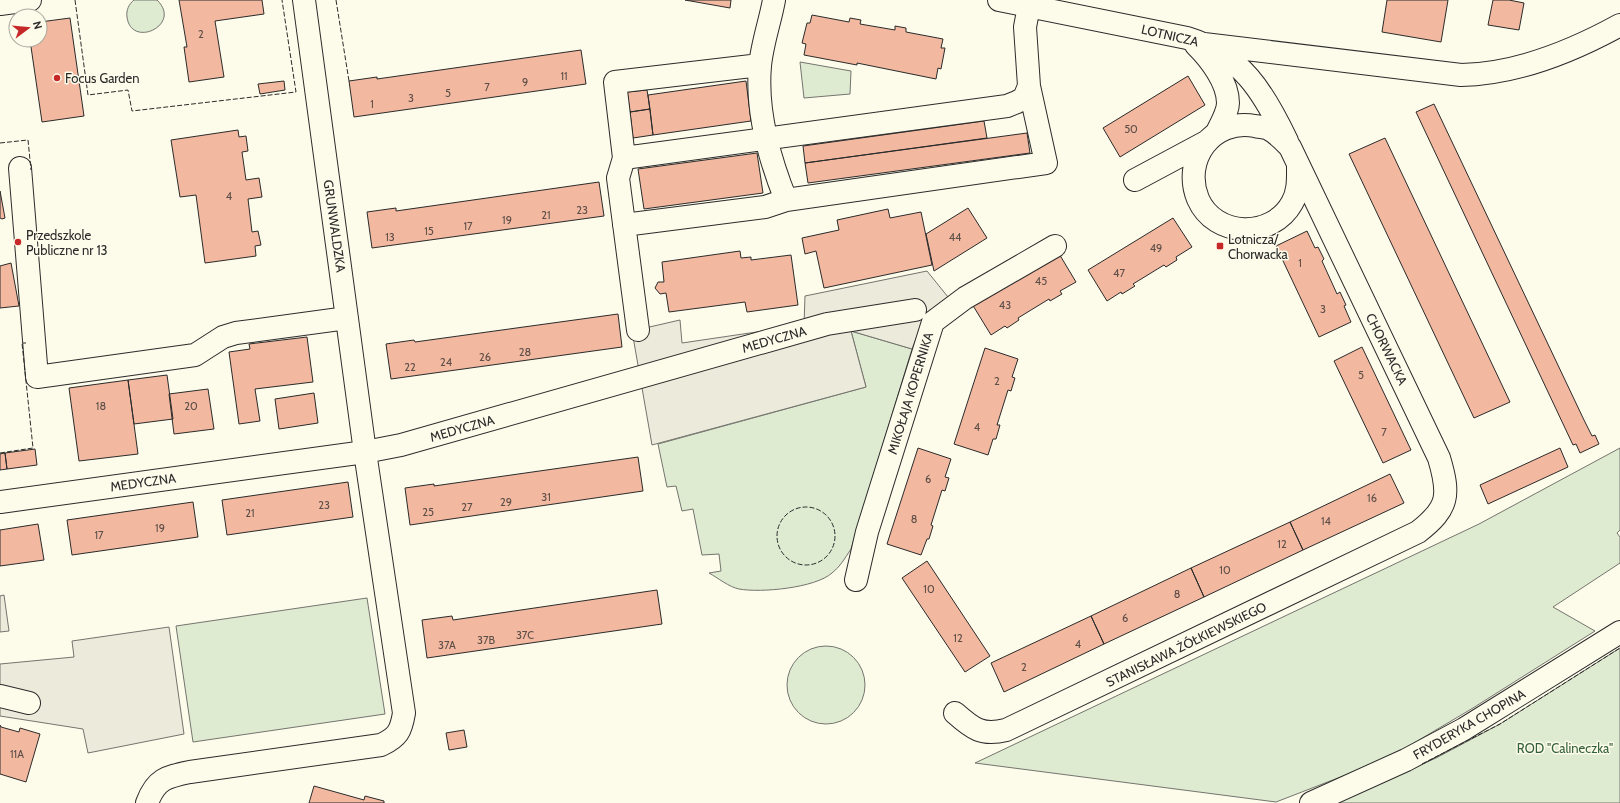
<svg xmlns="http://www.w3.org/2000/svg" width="1620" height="803" font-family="Cabin,sans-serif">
  <rect width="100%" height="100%" fill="#fdfbea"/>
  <path fill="#deebd1" stroke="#74746e" d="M 134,0 L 157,0 C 183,25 131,49 127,17 C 126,10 129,4 134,0 Z
    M 800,62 L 851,71 L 850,94 L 804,98 Z
    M 851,331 L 912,349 L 851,549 C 845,558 840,567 832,573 C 815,588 761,593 739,589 C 729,587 718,578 709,573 L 721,571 L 719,554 L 702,555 L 693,509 L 682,511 L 676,486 L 667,487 L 658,444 L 866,387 Z
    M 1620,448 L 1620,530 L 1617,533 L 1620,537 L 1620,563 L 1553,607 L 1595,631 L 1473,708 L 1387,759 L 1276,802 L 975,763 L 1479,524 Z
    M 367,598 L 385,714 L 193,742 L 176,626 Z
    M787 685a39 39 0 1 1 78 0a39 39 0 1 1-78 0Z
    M 1620,648 L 1620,803 L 1334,803 L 1436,758 L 1500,724 Z"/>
  <path fill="#eceadb" stroke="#74746e" d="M 927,271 L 948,297 L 923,321 L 912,349 L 851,331 L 866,387 L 652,445 L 632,331 L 680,320 L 682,343 L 804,325 L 805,296 Z
    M 4,595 L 9,631 L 0,632 L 0,596 Z
    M 169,627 L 184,734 L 88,753 L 83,729 L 0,716 L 0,664 L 74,657 L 72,641 Z"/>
  <path fill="#f2b8a0" stroke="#2b2b2b" d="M 179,0 L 262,0 L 264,14 L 215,21 L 224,77 L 189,82 L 184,47 L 187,47 Z
    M 685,0 L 731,0 L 730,8 Z
    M 1387,0 L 1448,0 L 1441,42 L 1382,32 Z
    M 1493,0 L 1509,0 L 1524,3 L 1519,30 L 1488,25 Z
    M 812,15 L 849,22 L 850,18 L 861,20 L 860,24 L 895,30 L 895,26 L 906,28 L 906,32 L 943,39 L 941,48 L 945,48 L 941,69 L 938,68 L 936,79 L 857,63 L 857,65 L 804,55 L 806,44 L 802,43 L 807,23 L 810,23 Z
    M 70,18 L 84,116 L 42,122 L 30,40 L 40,40 L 40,22 Z
    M 581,50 L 586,84 L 354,117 L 349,81 L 377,77 L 377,79 Z
    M 1188,76 L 1205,105 L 1120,157 L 1103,128 Z
    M 284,81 L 285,90 L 260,94 L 258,84 Z
    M 746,81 L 751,121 L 653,135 L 648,95 Z
    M 647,90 L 650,109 L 630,112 L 627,92 Z
    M 1434,104 L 1584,420 L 1592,436 L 1595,435 L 1599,444 L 1580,453 L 1576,444 L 1573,445 L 1416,112 Z
    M 650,109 L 653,135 L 633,138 L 630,112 Z
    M 984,121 L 987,138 L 805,163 L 803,146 Z
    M 238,130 L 239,137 L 246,136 L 248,151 L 242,152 L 246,180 L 259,178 L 262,197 L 248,199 L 252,232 L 258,231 L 261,245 L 255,246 L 256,256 L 205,263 L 196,195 L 180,197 L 171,140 Z
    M 1027,133 L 1030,153 L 808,183 L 805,163 Z
    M 1385,138 L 1510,402 L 1474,418 L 1349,154 Z
    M 757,153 L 763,193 L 644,209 L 638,169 Z
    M 599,182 L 604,216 L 372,248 L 367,212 L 396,208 L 396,211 Z
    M 0,191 L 5,218 L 2,219 L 0,218 Z
    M 968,208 L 987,238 L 934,271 L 926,234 Z
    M 888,209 L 890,218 L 921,212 L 932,265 L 824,288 L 816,251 L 805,254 L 802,238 L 839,230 L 837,220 Z
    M 1173,218 L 1192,247 L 1176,257 L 1177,260 L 1166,267 L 1164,265 L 1133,284 L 1135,286 L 1122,294 L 1121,292 L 1107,301 L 1088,270 Z
    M 1307,231 L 1315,248 L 1318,247 L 1324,259 L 1322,261 L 1337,294 L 1340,292 L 1346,305 L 1344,306 L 1351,322 L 1319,337 L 1276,246 Z
    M 740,251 L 741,258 L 751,257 L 751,260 L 791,255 L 798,305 L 747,312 L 745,302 L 669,312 L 666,293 L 660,294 L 655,288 L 658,282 L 664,282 L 662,262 Z
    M 1058,252 L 1076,282 L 1060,291 L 1062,294 L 1050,301 L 1049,299 L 1018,318 L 1019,320 L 1007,328 L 1005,326 L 991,335 L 972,304 Z
    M 11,263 L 19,306 L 0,308 L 0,266 Z
    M 618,314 L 622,347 L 391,379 L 386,344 L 414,340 L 415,342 Z
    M 307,337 L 313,382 L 255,389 L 260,421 L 239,424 L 229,352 L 250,349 L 249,344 Z
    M 1362,347 L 1411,450 L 1383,463 L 1334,361 Z
    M 985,348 L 1018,359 L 1012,377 L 1015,378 L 1011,391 L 1008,390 L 997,425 L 1000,425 L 996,439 L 993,439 L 988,455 L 954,444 Z
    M 167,375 L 173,419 L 134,424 L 128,380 Z
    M 128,380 L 138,454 L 79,461 L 69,388 Z
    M 208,389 L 214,429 L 174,434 L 169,394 Z
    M 314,393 L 318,423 L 279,429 L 275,399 Z
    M 918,448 L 951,459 L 945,477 L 949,478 L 945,491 L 942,490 L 931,525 L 933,526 L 929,539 L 927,539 L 921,555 L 887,544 Z
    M 1560,448 L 1568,467 L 1488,504 L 1480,485 Z
    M 35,449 L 37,465 L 7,469 L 5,453 Z
    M 5,453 L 7,469 L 0,470 L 0,454 Z
    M 638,457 L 643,491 L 410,525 L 405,488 L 434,484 L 434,486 Z
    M 1390,474 L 1404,503 L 1303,550 L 1290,522 Z
    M 348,482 L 353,517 L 227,535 L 222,500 Z
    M 193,502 L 198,537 L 72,555 L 67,520 Z
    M 1290,522 L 1303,550 L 1204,597 L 1191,568 Z
    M 38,524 L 44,560 L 0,566 L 0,530 Z
    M 927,561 L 990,656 L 965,672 L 902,578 Z
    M 1191,568 L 1204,597 L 1104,644 L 1091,616 Z
    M 657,590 L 662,624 L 427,658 L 422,620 L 452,616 L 453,620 Z
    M 1091,616 L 1104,644 L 1004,692 L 991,663 Z
    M 0,725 L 1,727 L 19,732 L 20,728 L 40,734 L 26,782 L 0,774 Z
    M 464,730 L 467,747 L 449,750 L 446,733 Z
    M 314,786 L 364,800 L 365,796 L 384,801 L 384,803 L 309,803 Z"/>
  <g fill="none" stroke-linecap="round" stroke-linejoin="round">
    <g stroke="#2b2b2b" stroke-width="24">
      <path id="minor" d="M 774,0 C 770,22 762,44 760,66 C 756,112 769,158 786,200
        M 999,0 L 1187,38 C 1242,55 1264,93 1287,141
        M 0,4 L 30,0
        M 1204,44 L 1461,75 C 1517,74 1571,52 1620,25
        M 1196,45 C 1210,59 1228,82 1228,103 C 1228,112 1221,124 1217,132
        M 760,65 L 615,82 L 624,158 L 1007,106 L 1017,102 L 1024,98 L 1029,86 L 1025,27 L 1029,6
        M 624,158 L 618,178 L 638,330
        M 20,168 L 37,377 L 195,355 L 223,337 L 236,333 L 347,318
        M 1135,180 L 1206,142
        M 624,225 L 765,207 L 786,200 L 1046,163 L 1029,86
        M 0,502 L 365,452 L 401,445 L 827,324 L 915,310
        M 856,580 L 867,532 L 933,322 L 965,298 L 1055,246
        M 0,696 L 29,703
        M 955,713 C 973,729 982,736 1006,730 L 1418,532 C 1449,508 1450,495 1439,458 L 1290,147 C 1283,140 1277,133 1267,128 C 1263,127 1259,127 1255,126 C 1212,118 1182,160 1198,199 C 1215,238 1272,239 1292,203 C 1299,191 1298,178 1298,164
        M 147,803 C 156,779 166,777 190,772 L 381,745 C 398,737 401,731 404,713 L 365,452 L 304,0
        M 1311,803 L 1406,760 L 1464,729 L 1620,632"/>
    </g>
    <use href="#minor" stroke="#fdfbea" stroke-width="22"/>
    <path stroke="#2b2b2b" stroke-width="1" stroke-dasharray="5 2" stroke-linecap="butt" d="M 75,0 L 88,95 L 128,90 L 132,111 L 296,92 L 282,0
      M 336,0 L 349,81
      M 0,143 L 28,140 L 31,170
      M 0,453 L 33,448 L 22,343 L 26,343
      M777 536a29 29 0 1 1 58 0a29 29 0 1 1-58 0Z
      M 1422,764 L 1500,724 L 1620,648"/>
  </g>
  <g fill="#c62828" stroke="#fdfbea" stroke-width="1.5">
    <circle cx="57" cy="78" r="4"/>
    <circle cx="18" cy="242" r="4"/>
    <rect x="1216" y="242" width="8" height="8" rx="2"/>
  </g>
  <g text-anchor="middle" stroke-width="3" stroke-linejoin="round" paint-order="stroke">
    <g font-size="11" fill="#5d4e48">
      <text x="201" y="38">2</text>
      <text x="564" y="80">11</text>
      <text x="525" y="86">9</text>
      <text x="487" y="91">7</text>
      <text x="448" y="97">5</text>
      <text x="411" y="102">3</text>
      <text x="372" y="108">1</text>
      <text x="1131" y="133">50</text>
      <text x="229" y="200">4</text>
      <text x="582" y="214">23</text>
      <text x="546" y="219">21</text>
      <text x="507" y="224">19</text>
      <text x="468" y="230">17</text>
      <text x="429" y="235">15</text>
      <text x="390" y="241">13</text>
      <text x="955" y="241">44</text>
      <text x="1156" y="252">49</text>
      <text x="1300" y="267">1</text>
      <text x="1119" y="277">47</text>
      <text x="1041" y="285">45</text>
      <text x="1005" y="309">43</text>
      <text x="1323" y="313">3</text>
      <text x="525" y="356">28</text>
      <text x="485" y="361">26</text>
      <text x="446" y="366">24</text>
      <text x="410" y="371">22</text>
      <text x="1361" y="379">5</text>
      <text x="997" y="385">2</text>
      <text x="101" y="410">18</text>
      <text x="191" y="410">20</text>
      <text x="977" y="431">4</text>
      <text x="1384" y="436">7</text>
      <text x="928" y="483">6</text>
      <text x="546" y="501">31</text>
      <text x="1372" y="502">16</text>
      <text x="506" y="506">29</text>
      <text x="324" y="509">23</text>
      <text x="467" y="511">27</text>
      <text x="428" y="516">25</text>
      <text x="250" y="517">21</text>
      <text x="914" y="523">8</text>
      <text x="1326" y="525">14</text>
      <text x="160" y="532">19</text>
      <text x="99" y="539">17</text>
      <text x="1282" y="548">12</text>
      <text x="1225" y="574">10</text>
      <text x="929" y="593">10</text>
      <text x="1177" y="598">8</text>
      <text x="1125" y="622">6</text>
      <text x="525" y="639">37C</text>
      <text x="958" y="642">12</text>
      <text x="486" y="644">37B</text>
      <text x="1078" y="648">4</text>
      <text x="447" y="649">37A</text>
      <text x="1024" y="671">2</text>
      <text x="17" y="758">11A</text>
    </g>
    <g font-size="13" fill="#2b2b2b" stroke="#fdfbea">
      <text transform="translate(1170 35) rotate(13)" y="5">LOTNICZA</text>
      <text transform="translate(335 226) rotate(82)" y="5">GRUNWALDZKA</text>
      <text transform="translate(774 339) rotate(-16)" y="5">MEDYCZNA</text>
      <text transform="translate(1387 349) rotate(64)" y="5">CHORWACKA</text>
      <text transform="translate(910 393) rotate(-73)" y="5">MIKOŁAJA KOPERNIKA</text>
      <text transform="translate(462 428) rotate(-16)" y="5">MEDYCZNA</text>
      <text transform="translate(143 482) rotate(-8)" y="5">MEDYCZNA</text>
      <text transform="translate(1186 644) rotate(-26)" y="5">STANISŁAWA ŻÓŁKIEWSKIEGO</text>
      <text transform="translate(1469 724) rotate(-30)" y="5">FRYDERYKA CHOPINA</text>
    </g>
    <g font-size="13" fill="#2b2b2b" stroke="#fdfbea" text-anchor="start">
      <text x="65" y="83">Focus Garden</text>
      <text x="26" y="240">Przedszkole<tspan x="26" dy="15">Publiczne nr 13</tspan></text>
      <text x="1228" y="244">Lotnicza/<tspan x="1228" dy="15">Chorwacka</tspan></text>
    </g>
    <g font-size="13" fill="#34623c" stroke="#fdfbea">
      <text x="1565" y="753">ROD "Calineczka"</text>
    </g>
  </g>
  <g transform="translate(28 28) rotate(74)"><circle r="19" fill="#fdfbea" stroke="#a9a89e"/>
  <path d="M0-3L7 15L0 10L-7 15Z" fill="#c62828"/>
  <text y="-6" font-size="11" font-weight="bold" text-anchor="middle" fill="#2b2b2b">N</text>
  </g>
</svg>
